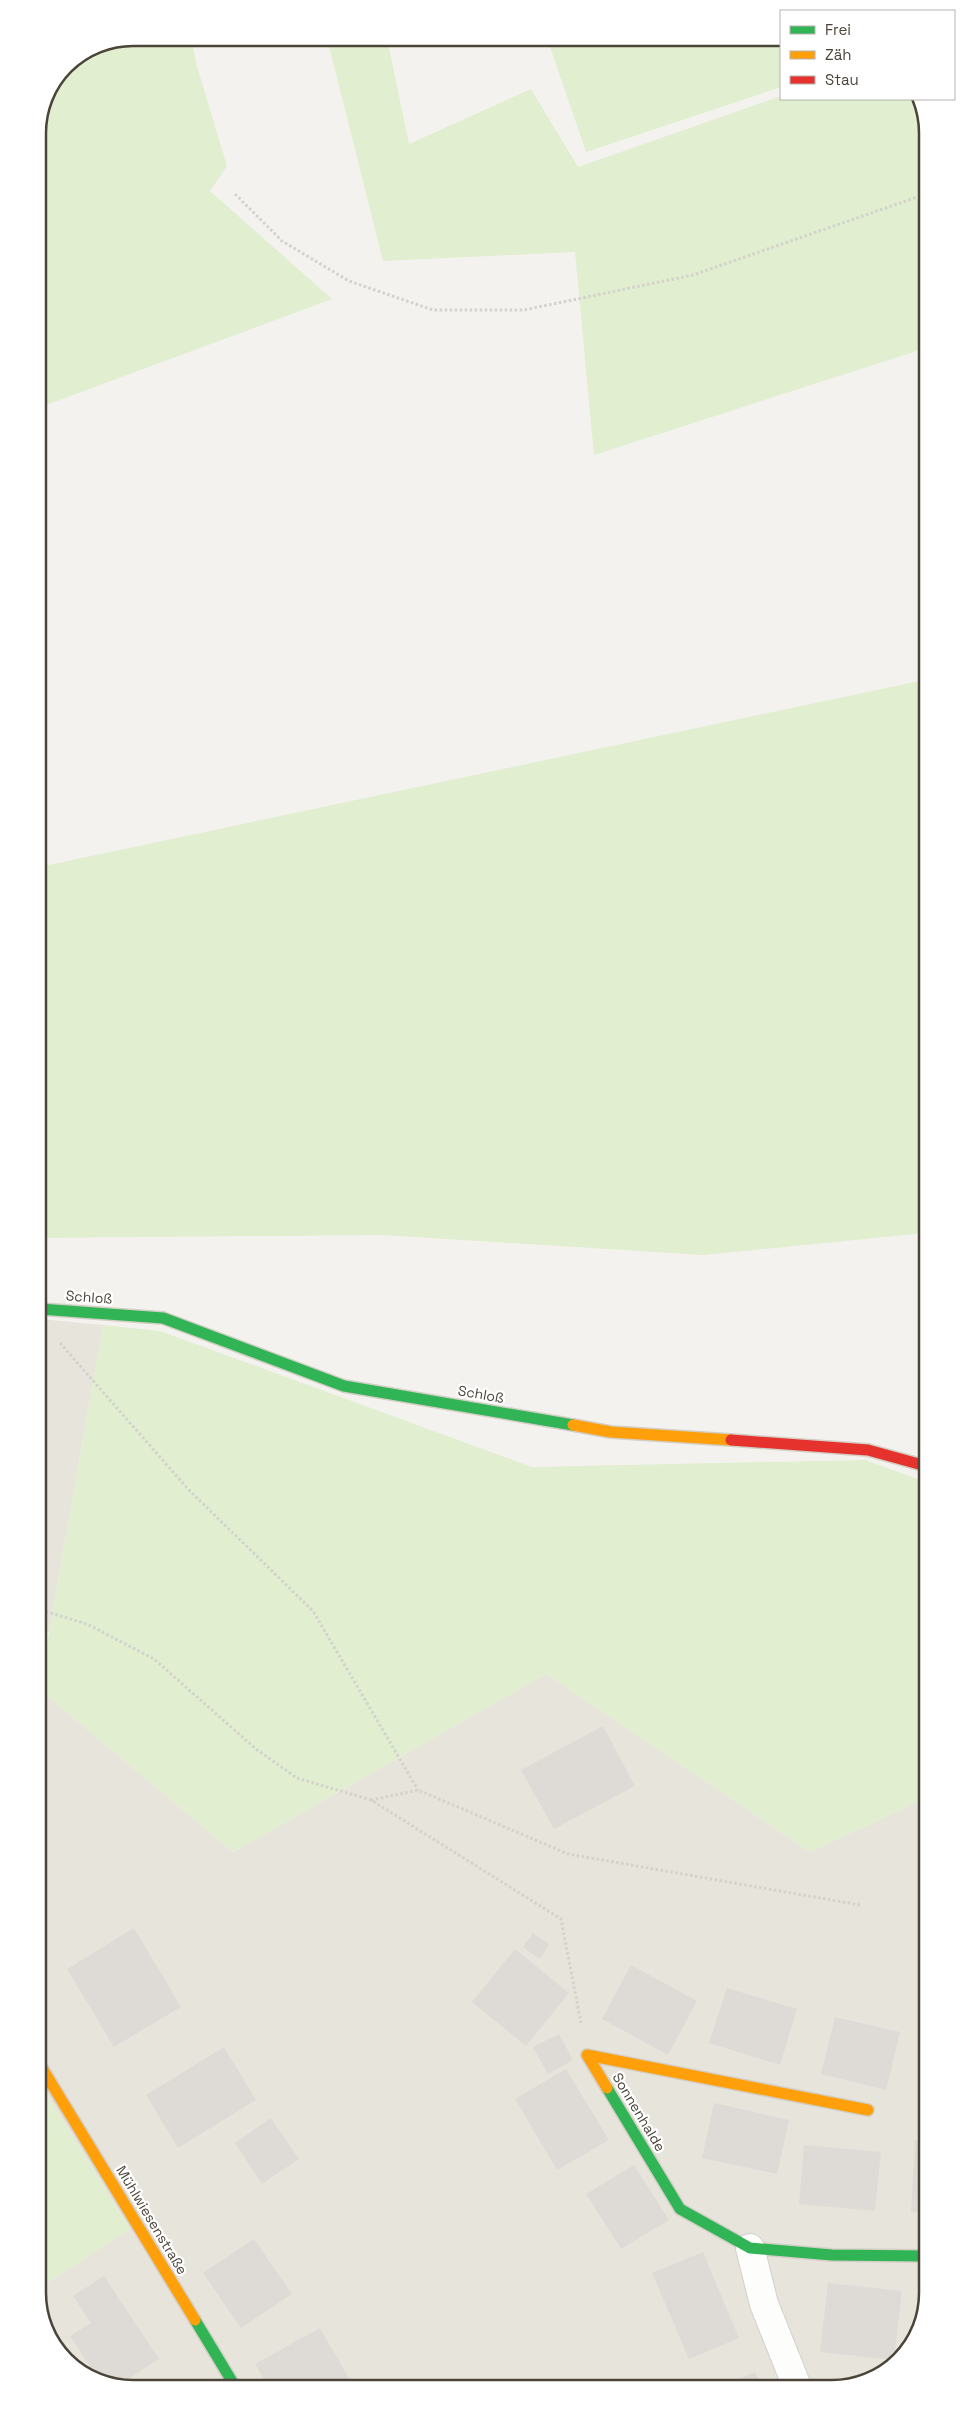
<svg xmlns="http://www.w3.org/2000/svg" width="965" height="2426" font-family="'Space Grotesk',sans-serif">
  <rect width="100%" height="100%" fill="#f4f2ee"/>
  <path fill="#e7e4dc" d="M 40,1319 L 103,1325 L 49,1632 L 41,1630 Z
    M 546,1674 L 810,1852 L 926,1798 L 927,2293 L 908,2351 L 862,2383 L 127,2388 L 75,2368 L 43,2323 L 42,2286 L 130,2229 L 42,2087 L 41,1691 L 233,1852 Z"/>
  <path fill="#e1eecf" d="M 134,38 L 192,38 L 196,63 L 227,166 L 210,191 L 332,299 L 38,408 L 38,128 L 66,65 L 97,45 Z
    M 327,38 L 387,38 L 409,144 L 531,89 L 578,167 L 781,96 L 781,99 L 920,99 L 922,103 L 923,349 L 594,455 L 575,252 L 383,261 Z
    M 547,38 L 781,38 L 781,87 L 586,152 Z
    M 924,680 L 925,1233 L 703,1255 L 383,1235 L 40,1238 L 39,867 Z
    M 103,1325 L 160,1331 L 532,1467 L 865,1460 L 926,1482 L 926,1798 L 810,1852 L 546,1674 L 233,1852 L 41,1691 L 41,1677 L 49,1632 Z
    M 42,2087 L 130,2229 L 42,2286 Z"/>
  <path fill="#dedbd6" d="M 603,1726 L 635,1786 L 554,1829 L 521,1770 Z
    M 134,1928 L 181,2007 L 114,2047 L 67,1969 Z
    M 533,1933 L 549,1944 L 540,1959 L 523,1947 Z
    M 515,1949 L 569,1993 L 526,2046 L 472,2002 Z
    M 631,1965 L 697,2001 L 668,2055 L 602,2019 Z
    M 727,1988 L 797,2009 L 780,2065 L 709,2043 Z
    M 835,2017 L 900,2032 L 886,2090 L 821,2074 Z
    M 559,2034 L 573,2060 L 548,2074 L 533,2047 Z
    M 224,2047 L 256,2100 L 178,2148 L 146,2095 Z
    M 566,2069 L 609,2140 L 557,2170 L 515,2099 Z
    M 714,2103 L 789,2120 L 777,2174 L 702,2158 Z
    M 271,2118 L 299,2159 L 262,2184 L 235,2143 Z
    M 915,2140 L 927,2141 L 927,2213 L 911,2212 Z
    M 804,2145 L 881,2152 L 875,2211 L 799,2204 Z
    M 634,2165 L 669,2220 L 621,2249 L 586,2194 Z
    M 254,2239 L 292,2294 L 241,2328 L 203,2273 Z
    M 703,2252 L 739,2338 L 689,2359 L 652,2273 Z
    M 104,2276 L 159,2359 L 119,2385 L 97,2377 L 70,2336 L 91,2323 L 73,2296 Z
    M 828,2283 L 902,2291 L 894,2360 L 820,2352 Z
    M 320,2328 L 354,2387 L 268,2387 L 255,2364 Z
    M 755,2372 L 760,2384 L 726,2384 Z"/>
  <g fill="none" stroke-linecap="round" stroke-linejoin="round">
    <g stroke="#d2d0cb" stroke-width="30">
      <path id="street" d="M 750,2248 L 764,2304 L 796,2384"/>
    </g>
    <g stroke="#d3cfc5" stroke-width="14">
      <path id="fast" d="M 40,1309 L 163,1318 L 344,1386 L 573,1425
        M 607,2088 L 680,2209 L 750,2248 L 832,2255 L 927,2256
        M 195,2320 L 236,2388"/>
    </g>
    <g stroke="#d3cfc5" stroke-width="14">
      <path id="slow" d="M 573,1425 L 611,1432 L 731,1440
        M 42,2068 L 195,2320
        M 607,2088 L 587,2055 L 868,2110"/>
    </g>
    <g stroke="#d3cfc5" stroke-width="14">
      <path id="jam" d="M 731,1440 L 868,1450 L 926,1466"/>
    </g>
    <path stroke="#d3d2cc" stroke-width="3" stroke-dasharray="2.5 2.5" stroke-linecap="butt" d="M 235,194 L 282,241 L 349,281 L 433,310 L 524,310 L 693,275 L 923,195
      M 60,1343 L 188,1489 L 313,1611 L 418,1790
      M 41,1610 L 87,1624 L 154,1659 L 256,1749 L 297,1778 L 371,1800 L 561,1919 L 581,2023
      M 371,1800 L 418,1790 L 568,1854 L 860,1905"/>
    <use href="#street" stroke="#fdfdfc" stroke-width="28"/>
    <use href="#fast" stroke="#30b455" stroke-width="11"/>
    <use href="#slow" stroke="#ff9f0a" stroke-width="11"/>
    <use href="#jam" stroke="#e5322d" stroke-width="11"/>
  </g>
  <g text-anchor="middle" stroke-width="4.5" stroke-linejoin="round" paint-order="stroke">
    <g font-size="14" fill="#4b4439" stroke="#fff">
      <text transform="translate(89 1297) rotate(4)" y="5">Schloß</text>
      <text transform="translate(481 1394) rotate(10)" y="5">Schloß</text>
      <text transform="translate(639 2112) rotate(59)" y="5">Sonnenhalde</text>
      <text transform="translate(152 2220) rotate(59)" y="5">Mühlwiesenstraße</text>
    </g>
  </g>
  <path d="M0 0H965V2426H0ZM133 46H832A87 87 0 0 1 919 133V2293A87 87 0 0 1 832 2380H133A87 87 0 0 1 46 2293V133A87 87 0 0 1 133 46Z" fill="#fff" fill-rule="evenodd"/>
  <path fill="none" stroke="#4b4439" stroke-width="2.5" d="M133 46H832A87 87 0 0 1 919 133V2293A87 87 0 0 1 832 2380H133A87 87 0 0 1 46 2293V133A87 87 0 0 1 133 46Z"/>
  <rect x="780" y="10" width="175" height="90" fill="#ffffff" stroke="#b7b4b0"/>
  <rect x="790" y="26" width="25" height="8" fill="#30b455" stroke="#b7b4b0"/>
  <text x="825" y="35" font-size="15" fill="#4b4439">Frei</text>
  <rect x="790" y="51" width="25" height="8" fill="#ff9f0a" stroke="#b7b4b0"/>
  <text x="825" y="60" font-size="15" fill="#4b4439">Zäh</text>
  <rect x="790" y="76" width="25" height="8" fill="#e5322d" stroke="#b7b4b0"/>
  <text x="825" y="85" font-size="15" fill="#4b4439">Stau</text>
</svg>
